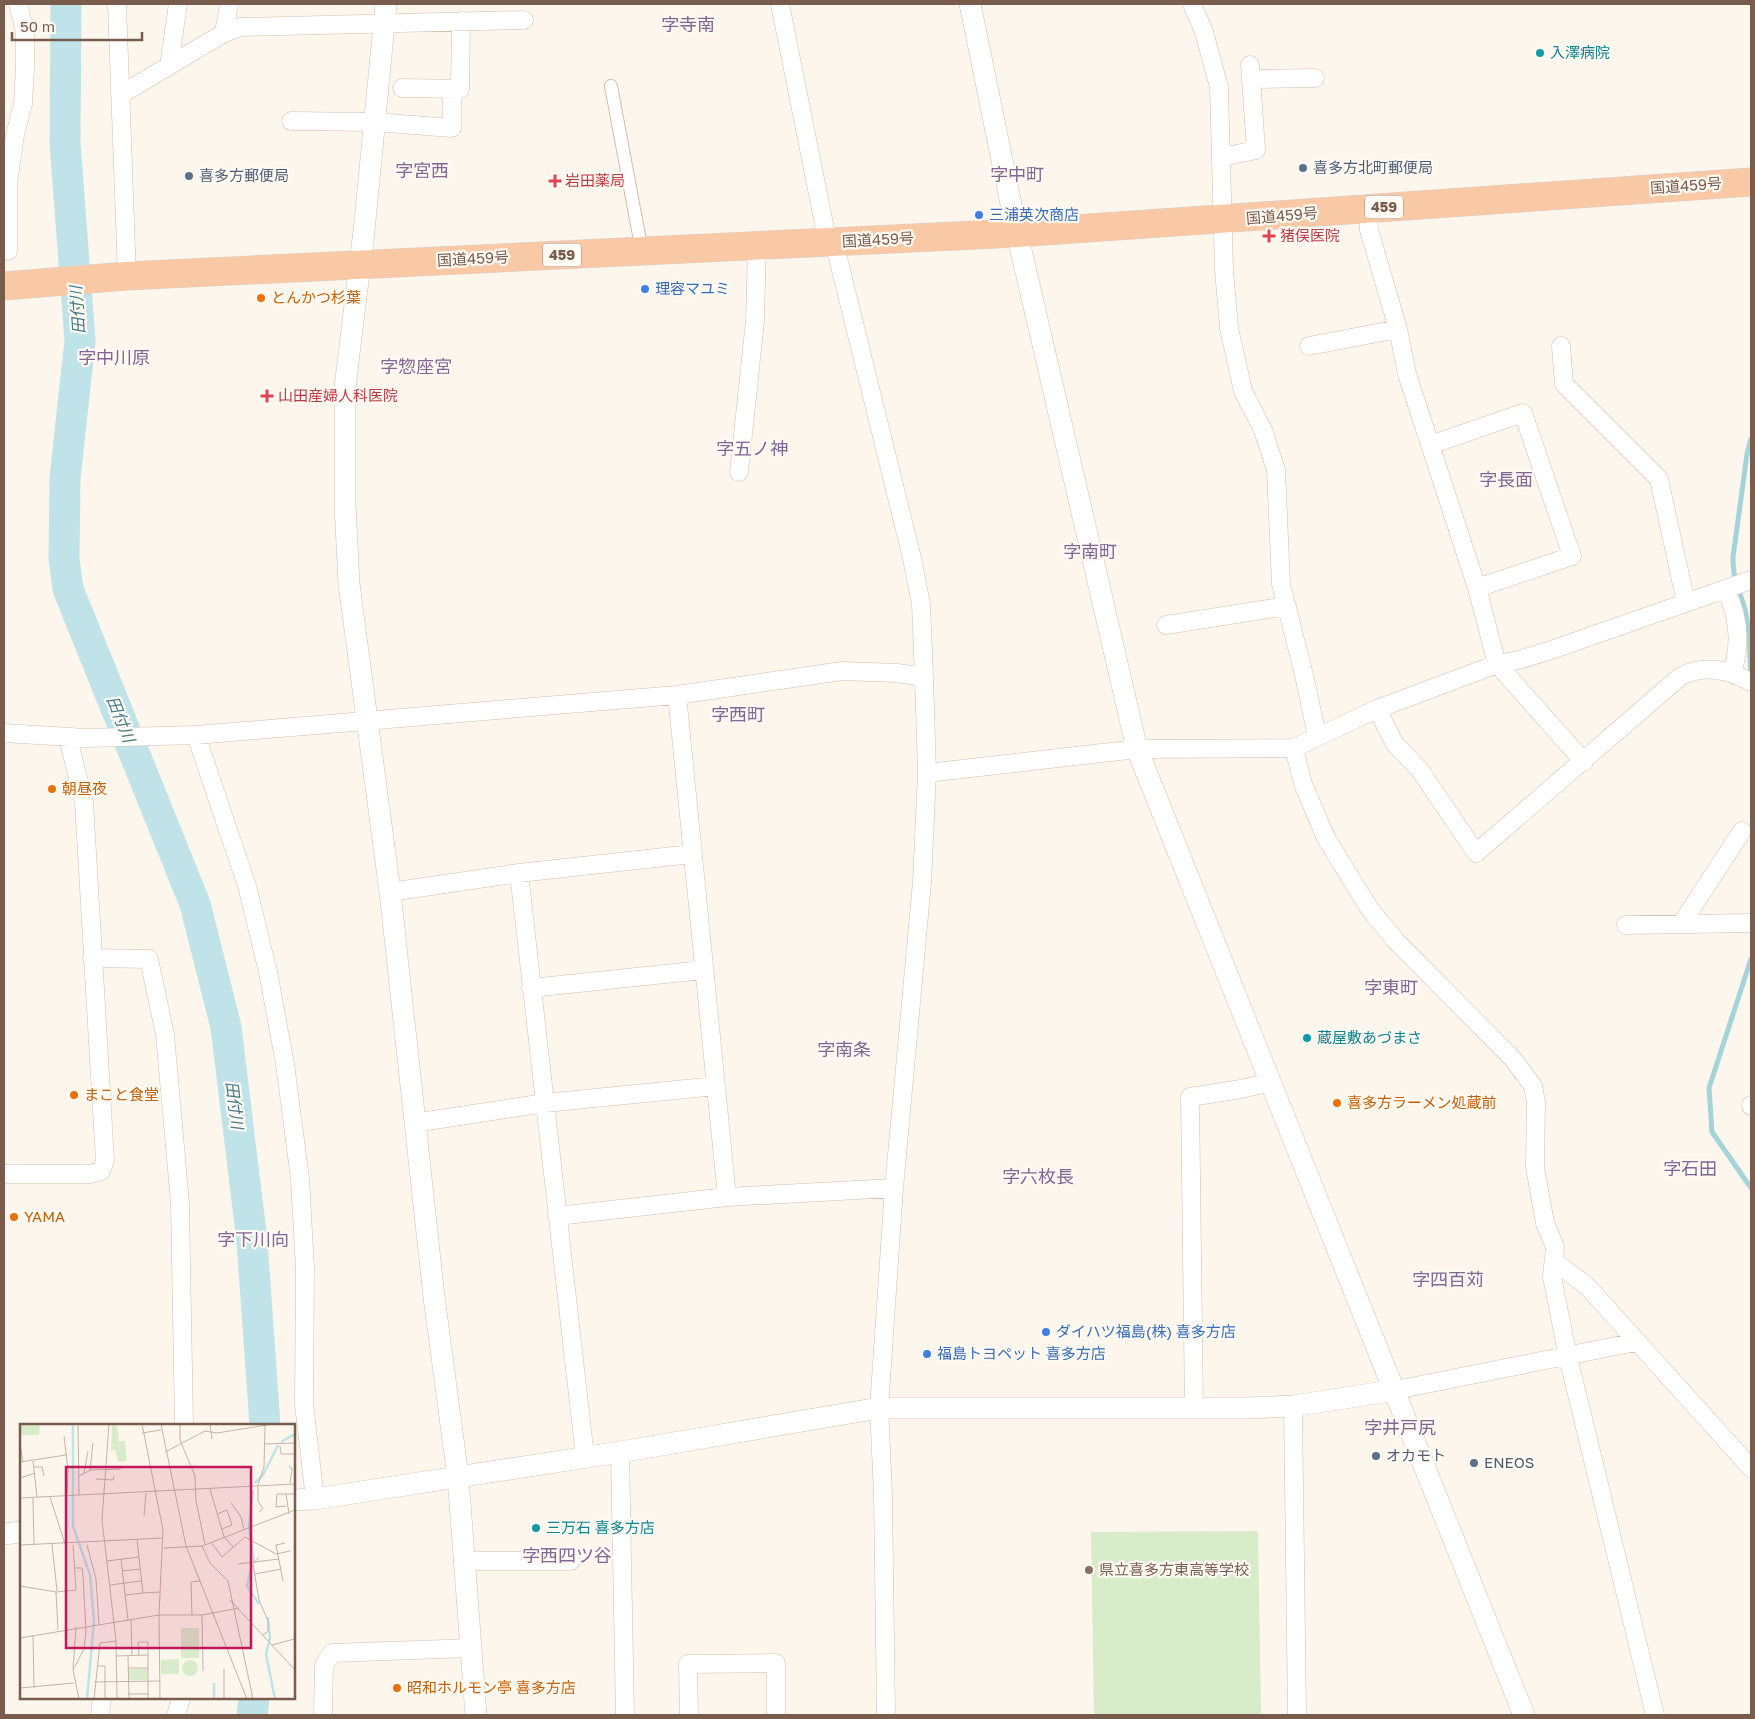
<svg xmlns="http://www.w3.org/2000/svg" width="1755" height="1719" font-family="'Golos Text','Noto Sans JP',sans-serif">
  <rect width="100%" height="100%" fill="#fdf6ec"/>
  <path fill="#d8ecc9" d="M 1258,1531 L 1261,1715 L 1094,1715 L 1091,1532 Z"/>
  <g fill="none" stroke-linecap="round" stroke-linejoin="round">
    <path stroke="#a5d3da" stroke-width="5" d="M 1751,439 L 1747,454 L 1733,557 C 1733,580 1738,586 1744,606 C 1750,624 1749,653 1751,672
      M 1751,959 L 1709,1088 L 1712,1132 L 1751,1188"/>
    <path stroke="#bfe3e8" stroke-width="31" d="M 66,4 L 65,143 L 80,341 L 65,478 L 64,559 L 68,589 L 195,904 L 226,1027 L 252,1241 L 265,1425
      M 252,1715 L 254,1698"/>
    <g stroke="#d1beb0" stroke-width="14">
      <path id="pedestrian" d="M 611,86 L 641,246"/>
    </g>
    <g stroke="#d1beb0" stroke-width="19">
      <path id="minor" d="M 117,4 L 127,276
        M 780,4 L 826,234 L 834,242 L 912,558 L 921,604 L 924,677 L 927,773 L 922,882 L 894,1188 L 879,1408 L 883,1494 L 886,1715
        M 1192,4 L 1204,32 L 1219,87 L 1224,270 L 1229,328 L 1243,391 L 1263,430 L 1276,470 L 1281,584 L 1304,675 L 1317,736
        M 224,33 L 229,4
        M 169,66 L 178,4
        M 1251,79 L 1315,78
        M 402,88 L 460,89 L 461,21
        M 120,95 L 224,33 L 240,27 L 524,20
        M 291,121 L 375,122 L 452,128 L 452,89
        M 1222,157 L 1256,150 L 1250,65
        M 1367,209 L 1369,230 L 1398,329 L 1407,374 L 1477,588 L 1497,664 L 1584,762
        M 8,251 L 8,183 L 15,135 L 23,104 L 25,68 L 25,32 L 18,4
        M 1309,346 L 1398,329
        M 1561,346 L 1564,384 L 1659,479 L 1686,603
        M 1430,445 L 1523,413 L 1572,556 L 1477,588
        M 739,472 L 755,321 L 757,246
        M 1725,589 C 1740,617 1741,644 1732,673
        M 1166,625 L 1287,606
        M 677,695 L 727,1197 L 894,1188
        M 1377,709 L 1395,744 L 1419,769 L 1476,853 L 1681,676 C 1706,664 1728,670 1751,682
        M 4,733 L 86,738 L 196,735 L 677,695 L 842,671 L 897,673 L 924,677
        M 196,735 L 247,886 L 268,972 L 285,1064 L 300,1179 L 305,1268 L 304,1404 L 315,1499
        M 1294,748 L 1303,784 L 1326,838 L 1369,908 L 1395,940 L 1513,1059 L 1533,1086 L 1536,1102 L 1535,1167 L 1545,1223 L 1555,1247 L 1552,1277 L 1568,1357 L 1655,1715
        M 927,773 L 1137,749 L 1294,748 L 1377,709 L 1497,664 L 1519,660 L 1554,649 L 1751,580
        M 519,873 L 585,1457
        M 390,892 L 519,873 L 692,854
        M 1682,923 L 1742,831
        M 1626,925 L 1751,923
        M 92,958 L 149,959 L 165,1035 L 180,1203 L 184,1425
        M 531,988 L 703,970
        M 1751,1106 L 1751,1105
        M 414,1123 L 545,1103 L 716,1086
        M 4,1174 L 90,1174 L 101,1171 L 105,1161 L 84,802 L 68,738
        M 557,1216 L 727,1197
        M 1555,1262 L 1587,1286 L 1751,1468
        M 1396,1390 L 1636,1342
        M 1293,1406 L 1297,1715
        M 1194,1408 L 1190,1097 L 1241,1089 L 1271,1082
        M 620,1452 L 625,1715
        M 463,1561 L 571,1561
        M 100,1715 L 102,1698
        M 176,1715 L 181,1698
        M 323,1715 L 324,1665 L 332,1653 L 472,1648
        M 689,1715 L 688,1664 L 776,1663 L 776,1715"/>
    </g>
    <g stroke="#d1beb0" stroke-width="22">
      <path id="tertiary" d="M 386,4 L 364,231 L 345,387 L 345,504 L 349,584 L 390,892 L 434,1297 L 458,1477 L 476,1715
        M 970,4 L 1017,233 L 1137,749 L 1524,1715
        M 294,1500 L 315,1499 L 620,1452 L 879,1408 L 1247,1408 L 1293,1406 L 1396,1390
        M 4,1534 L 21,1532"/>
    </g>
    <g stroke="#dad1cd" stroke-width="29">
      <path id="trunk" d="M 4,286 L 127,276 L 1017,233 L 1751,182"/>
    </g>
    <use href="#pedestrian" stroke="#fff" stroke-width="12"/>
    <use href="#minor" stroke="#fff" stroke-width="18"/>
    <use href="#tertiary" stroke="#fff" stroke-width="21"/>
    <use href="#trunk" stroke="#f9c8a4" stroke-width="28"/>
  </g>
  <g fill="#0f9aa8" stroke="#fffaf3" stroke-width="2">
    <circle cx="1540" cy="53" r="5"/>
    <circle cx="1307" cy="1038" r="5"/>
    <circle cx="536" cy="1528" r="5"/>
  </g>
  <g fill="#5c6f8a" stroke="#fffaf3" stroke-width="2">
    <circle cx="1303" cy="168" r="5"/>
    <circle cx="189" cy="176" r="5"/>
    <circle cx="1376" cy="1456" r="5"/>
    <circle cx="1474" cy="1463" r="5"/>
  </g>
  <g fill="#e0444e" stroke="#fffaf3" stroke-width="2">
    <path d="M552.5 173.5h5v5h5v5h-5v5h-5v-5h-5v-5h5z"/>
    <path d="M1266.5 228.5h5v5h5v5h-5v5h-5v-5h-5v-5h5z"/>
    <path d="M264.5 388.5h5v5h5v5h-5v5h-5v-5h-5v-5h5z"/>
  </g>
  <g fill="#3f7fe0" stroke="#fffaf3" stroke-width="2">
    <circle cx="979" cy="215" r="5"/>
    <circle cx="645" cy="289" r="5"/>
    <circle cx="1046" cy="1332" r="5"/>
    <circle cx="927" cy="1354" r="5"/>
  </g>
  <g fill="#e8710a" stroke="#fffaf3" stroke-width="2">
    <circle cx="261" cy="298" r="5"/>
    <circle cx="52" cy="789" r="5"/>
    <circle cx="74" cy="1095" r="5"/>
    <circle cx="1337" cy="1103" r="5"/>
    <circle cx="14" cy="1217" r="5"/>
    <circle cx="397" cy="1688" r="5"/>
  </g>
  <circle fill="#8d6e63" stroke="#fffaf3" stroke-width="2" cx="1089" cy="1570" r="5"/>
  <g text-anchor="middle" stroke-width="4.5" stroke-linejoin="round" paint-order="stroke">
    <g fill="#fffaf3" stroke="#a28b7f" stroke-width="1">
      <rect x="1365" y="195.5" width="38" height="23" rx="4"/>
      <rect x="543" y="243.5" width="38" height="23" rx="4"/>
    </g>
    <g font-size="14" font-weight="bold" fill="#7a5c4d">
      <text x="1384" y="212">459</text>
      <text x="562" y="260">459</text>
    </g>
    <g font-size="15" fill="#0d838f" stroke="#fffaf3" text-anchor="start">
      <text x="1550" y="58">入澤病院</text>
      <text x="1317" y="1043">蔵屋敷あづまさ</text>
      <text x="546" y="1533">三万石 喜多方店</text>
    </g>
    <g font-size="15" fill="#4e5e75" stroke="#fffaf3" text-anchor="start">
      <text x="1313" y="173">喜多方北町郵便局</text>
      <text x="199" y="181">喜多方郵便局</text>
      <text x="1386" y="1461">オカモト</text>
      <text x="1484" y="1468">ENEOS</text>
    </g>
    <g font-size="15" fill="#be3a42" stroke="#fffaf3" text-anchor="start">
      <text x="565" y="186">岩田薬局</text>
      <text x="1280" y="241">猪俣医院</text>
      <text x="278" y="401">山田産婦人科医院</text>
    </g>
    <g font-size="15" fill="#7a5c4d" stroke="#fffaf3">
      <text transform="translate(1686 186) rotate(-4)" y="5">国道459号</text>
      <text transform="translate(1282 216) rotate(-5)" y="5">国道459号</text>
      <text transform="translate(878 240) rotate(-3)" y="5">国道459号</text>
      <text transform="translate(473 259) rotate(-3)" y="5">国道459号</text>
    </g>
    <g font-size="15" fill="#366cbe" stroke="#fffaf3" text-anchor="start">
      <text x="989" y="220">三浦英次商店</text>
      <text x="655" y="294">理容マユミ</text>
      <text x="1056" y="1337">ダイハツ福島(株) 喜多方店</text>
      <text x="937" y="1359">福島トヨペット 喜多方店</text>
    </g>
    <g font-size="15" fill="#c56008" stroke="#fffaf3" text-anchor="start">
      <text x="271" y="303">とんかつ杉葉</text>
      <text x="62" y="794">朝昼夜</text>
      <text x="84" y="1100">まこと食堂</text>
      <text x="1347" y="1108">喜多方ラーメン処蔵前</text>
      <text x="24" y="1222">YAMA</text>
      <text x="407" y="1693">昭和ホルモン亭 喜多方店</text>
    </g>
    <g font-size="15" fill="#785e54" stroke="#fffaf3" text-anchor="start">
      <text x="1099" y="1575">県立喜多方東高等学校</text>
    </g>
    <g font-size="16" font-style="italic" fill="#437c86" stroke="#fffaf3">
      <text transform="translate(77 310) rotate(-94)" y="6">田付川</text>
      <text transform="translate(121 719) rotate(68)" y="6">田付川</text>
      <text transform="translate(235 1105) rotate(83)" y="6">田付川</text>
    </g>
    <g font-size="18" fill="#846695" stroke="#fffaf3">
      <text x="688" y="31">字寺南</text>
      <text x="422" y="177">字宮西</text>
      <text x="1017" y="181">字中町</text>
      <text x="114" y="364">字中川原</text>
      <text x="416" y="373">字惣座宮</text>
      <text x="752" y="455">字五ノ神</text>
      <text x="1506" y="486">字長面</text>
      <text x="1090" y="558">字南町</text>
      <text x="738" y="721">字西町</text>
      <text x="1391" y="994">字東町</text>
      <text x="844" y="1056">字南条</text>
      <text x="1690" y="1175">字石田</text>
      <text x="1038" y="1183">字六枚長</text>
      <text x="253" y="1246">字下川向</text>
      <text x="1448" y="1286">字四百苅</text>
      <text x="1400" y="1434">字井戸尻</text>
      <text x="567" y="1562">字西四ツ谷</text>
    </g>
  </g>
  <g transform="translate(20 1424)">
    <rect width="275" height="275" fill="#fdf6ec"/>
    <path d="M 0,0 L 20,0 L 19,11 L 1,11 ZM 92,0 L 95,0 L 99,10 L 98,17 L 105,17 L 107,37 L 98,38 L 95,26 L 91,27 ZM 161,204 L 179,204 L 179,234 L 161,234 ZM 159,235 L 159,250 L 141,250 L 141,236 ZM162 244a8 8 0 1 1 16 0a8 8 0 1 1-16 0ZM 109,245 L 127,245 L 127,256 L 109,256 Z" fill="#d8ecc9"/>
    <path fill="none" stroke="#bfe3e8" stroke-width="2.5" d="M 53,0 L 53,102 L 70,151 L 74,197 L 67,275M 261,18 L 275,10M 235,59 L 243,51 L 258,21M 233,66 L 229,103 L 234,138M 232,141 L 227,162 L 239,180M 248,193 L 250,214 L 246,230 L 255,275M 194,259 L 194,275"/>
    <path fill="none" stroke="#c5b3a7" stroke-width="1" d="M 58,0 L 59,71M 89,0 L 82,96 L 96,217 L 97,275M 122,0 L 143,106 L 139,191 L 140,275M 141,0 L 166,122 L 227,275M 160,0 L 160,16 L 175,52 L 176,77 L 185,120M 190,0 L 192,15M 122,9 L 141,6M 44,12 L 48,46 L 47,69M 0,20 L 3,38M 245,20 L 275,19M 260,22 L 261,30 L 275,30M 145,28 L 185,7 L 197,9 L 253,0M 13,37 L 17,73M 0,38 L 46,31M 269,42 L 272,45 L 270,59M 14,43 L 22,43 L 24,52M 70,46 L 73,19M 64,49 L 68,27M 59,52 L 71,46 L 101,45M 0,54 L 15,49M 76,55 L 93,56 L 94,52M 238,61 L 244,43 L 245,1M 238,62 L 238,77 L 243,85 L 239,88M 190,65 L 204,113 L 213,123M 266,70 L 269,90M 30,73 L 45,120M 0,74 L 275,60M 13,74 L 14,120M 211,79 L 221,93 L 224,106M 266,82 L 256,83 L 257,70 L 274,70M 197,90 L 207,86 L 212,101 L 202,105M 124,92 L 126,69M 117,116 L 123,169 L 140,168M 191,118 L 202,133 L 225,113 L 256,130 L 270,127M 32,120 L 37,167M 0,121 L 143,114M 67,121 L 76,155 L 79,201M 182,122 L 190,139 L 208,157 L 233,275M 144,124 L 182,122 L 275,86M 239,133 L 233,140 L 239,176 L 248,197 L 248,207 L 243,211M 101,135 L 108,196M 87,137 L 119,133M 218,140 L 259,135M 55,144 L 62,144 L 63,152 L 66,208 L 64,225 L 53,246 L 59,275M 102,147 L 120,145M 235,150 L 261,145M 263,157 L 256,121 L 265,119M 90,161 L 121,157M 0,162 L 36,168 L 56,166 L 53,121M 36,168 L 38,206M 105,171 L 123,169M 210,176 L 275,246M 172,191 L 171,158 L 180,157M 182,191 L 183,247M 111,196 L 112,232M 13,211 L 14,264M 0,214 L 139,191 L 182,191 L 219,184M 252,221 L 274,215 L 275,206M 119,231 L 118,218 L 128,218 L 128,231M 96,232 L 128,231 L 128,275M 108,232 L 109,275M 77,242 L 85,242 L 85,275M 108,244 L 128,244M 53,245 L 56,203M 204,245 L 204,275M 74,258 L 140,257M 0,264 L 54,259M 109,270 L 128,270M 74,275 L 80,219 L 96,217"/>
    <path fill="#c2185b" fill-opacity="0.15" stroke="#c2185b" stroke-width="2.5" d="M 46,43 L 231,43 L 231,224 L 46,224 Z"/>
    <rect width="275" height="275" fill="none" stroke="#7a5c4d" stroke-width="2.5"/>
  </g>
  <rect width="1755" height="1719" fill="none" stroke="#7a5c4d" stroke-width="10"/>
  <path d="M12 32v8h130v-8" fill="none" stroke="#7a5c4d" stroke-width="2.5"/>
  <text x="20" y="32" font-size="15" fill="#7a5c4d" stroke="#fffaf3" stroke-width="4" paint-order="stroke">50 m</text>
</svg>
